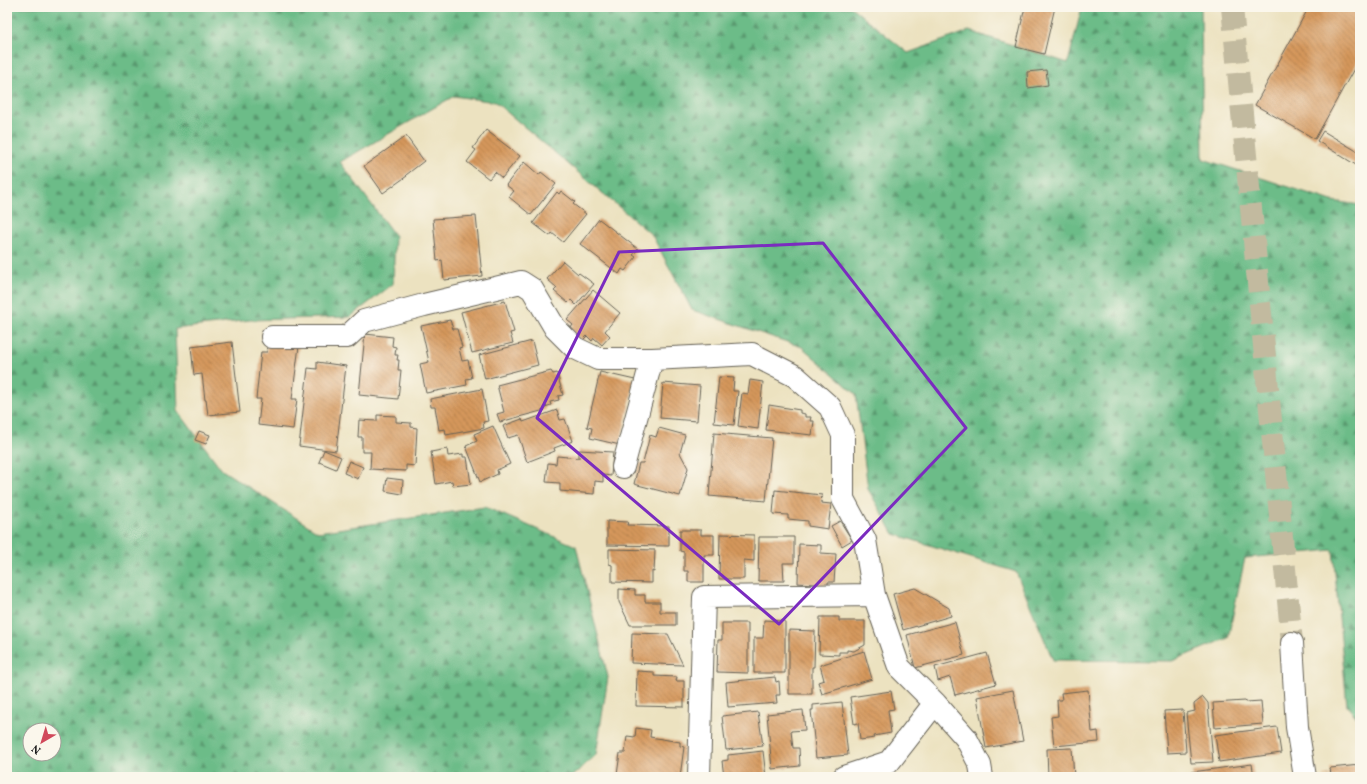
<svg xmlns="http://www.w3.org/2000/svg" width="1367" height="784" font-family="Vollkorn,serif">
  <defs>
    <pattern id="forest-firs" width="22" height="20" patternUnits="userSpaceOnUse"><rect width="22" height="20" fill="#6cbc88"/><path d="M5 1l3.5 6h-7zM16 11l3.5 6h-7z" fill="#58986e"/></pattern>
    <pattern id="building-back-hatch" width="6" height="6" patternUnits="userSpaceOnUse"><rect width="6" height="6" fill="#d5975b"/><path d="M-1 5l2 2M0 0l6 6M5-1l2 2" fill="none" stroke="#ac7a4a"/></pattern>
  </defs>
  <rect width="100%" height="100%" fill="#fbf7ec"/>
  <filter id="ink" filterUnits="userSpaceOnUse"><feTurbulence type="fractalNoise" baseFrequency=".025" numOctaves="2"/><feDisplacementMap in="SourceGraphic" scale="8" xChannelSelector="R" yChannelSelector="G"/><feConvolveMatrix kernelMatrix="1 2 1 2 8 2 1 2 1" color-interpolation-filters="sRGB"/></filter>
  <filter id="wash" filterUnits="userSpaceOnUse"><feTurbulence type="fractalNoise" baseFrequency=".012" numOctaves="4" result="noise"/><feDisplacementMap in="SourceGraphic" scale="16" xChannelSelector="R" yChannelSelector="G"/><feGaussianBlur stdDeviation="0.9" result="paint"/><feColorMatrix in="noise" values="0 0 0 0 0 0 0 0 0 0 0 0 0 0 0 0 0 1.4 0 .05"/><feComposite in="paint" operator="in"/></filter>
  <g filter="url(#wash)">
    <rect width="100%" height="100%" fill="#ece2c0"/>
    <path fill="url(#forest-firs)" stroke="#446c52" fill-rule="evenodd" d="M 7,7 L 851,7 L 908,53 L 969,31 L 1068,63 L 1082,7 L 1201,7 L 1203,159 L 1332,201 L 1360,205 L 1360,721 L 1347,706 L 1333,550 L 1245,558 L 1228,638 L 1172,661 L 1053,660 L 1016,572 L 894,534 L 868,489 L 856,394 L 802,347 L 692,310 L 652,235 L 495,102 L 454,96 L 340,162 L 395,236 L 393,284 L 350,317 L 250,320 L 175,329 L 178,411 L 222,470 L 318,532 L 485,507 L 576,546 L 608,677 L 596,755 L 571,777 L 7,777 ZM 30,730 L 54,730 L 54,754 L 30,754 Z"/>
    <g id="blocks">
      <path fill="url(#building-back-hatch)" d="M 1025,7 L 1055,7 L 1044,54 L 1016,47 Z
        M 1309,7 L 1360,7 L 1360,58 L 1315,139 L 1255,105 Z
        M 1046,70 L 1048,85 L 1028,88 L 1027,72 Z
        M 486,130 L 520,156 L 502,178 L 495,172 L 489,179 L 467,162 L 476,150 L 473,148 Z
        M 1323,131 L 1360,153 L 1360,162 L 1356,165 L 1317,141 Z
        M 406,136 L 424,161 L 406,175 L 407,176 L 383,193 L 364,166 Z
        M 524,162 L 539,175 L 541,172 L 556,184 L 531,215 L 509,197 L 514,191 L 506,185 Z
        M 561,191 L 575,202 L 573,204 L 586,214 L 563,242 L 552,233 L 550,236 L 533,223 L 557,192 L 559,194 Z
        M 476,216 L 482,276 L 444,280 L 442,260 L 437,261 L 433,219 Z
        M 599,219 L 638,249 L 633,255 L 636,257 L 625,271 L 622,269 L 619,274 L 580,244 Z
        M 563,261 L 578,274 L 579,273 L 594,284 L 576,305 L 571,300 L 568,303 L 554,291 L 557,288 L 547,279 Z
        M 593,290 L 620,313 L 605,331 L 610,336 L 602,345 L 594,338 L 592,341 L 587,336 L 583,340 L 570,329 L 573,325 L 567,320 Z
        M 505,301 L 514,332 L 510,333 L 513,343 L 472,353 L 461,312 Z
        M 450,320 L 453,329 L 457,329 L 462,347 L 459,348 L 462,361 L 468,360 L 472,378 L 466,379 L 467,385 L 426,393 L 420,364 L 429,362 L 421,326 Z
        M 365,334 L 393,337 L 392,346 L 396,347 L 395,355 L 398,355 L 397,360 L 399,360 L 398,370 L 401,370 L 398,399 L 359,395 Z
        M 532,341 L 538,365 L 485,379 L 479,355 Z
        M 232,342 L 240,412 L 208,415 L 206,400 L 205,400 L 202,374 L 194,375 L 191,347 Z
        M 268,342 L 299,346 L 292,399 L 297,399 L 293,429 L 258,425 L 261,399 L 256,399 L 261,352 L 267,352 Z
        M 317,362 L 346,366 L 336,451 L 299,446 L 308,368 L 317,369 Z
        M 551,371 L 553,374 L 557,373 L 563,395 L 558,396 L 559,400 L 550,402 L 551,405 L 545,407 L 545,410 L 500,422 L 497,414 L 504,412 L 497,385 Z
        M 600,372 L 635,380 L 620,445 L 590,438 L 592,428 L 587,427 Z
        M 719,377 L 734,378 L 733,391 L 738,391 L 734,425 L 714,423 Z
        M 750,380 L 763,382 L 758,429 L 738,426 L 742,393 L 748,394 Z
        M 663,383 L 700,386 L 697,421 L 660,418 Z
        M 482,389 L 488,421 L 483,422 L 484,428 L 446,435 L 445,429 L 439,430 L 435,407 L 431,407 L 430,399 Z
        M 769,405 L 800,410 L 800,413 L 805,414 L 805,417 L 811,417 L 810,421 L 814,421 L 812,435 L 766,430 Z
        M 557,410 L 560,420 L 565,419 L 573,441 L 554,448 L 555,451 L 527,462 L 518,435 L 508,438 L 503,426 L 522,419 L 523,422 Z
        M 377,415 L 396,416 L 396,422 L 411,423 L 411,427 L 417,428 L 415,466 L 406,465 L 406,471 L 370,469 L 371,452 L 362,452 L 362,437 L 358,437 L 359,420 L 377,421 Z
        M 493,426 L 510,464 L 497,470 L 498,474 L 480,482 L 466,446 L 477,441 L 474,434 Z
        M 659,428 L 685,435 L 680,453 L 688,468 L 680,496 L 634,484 L 639,463 L 643,463 L 650,435 L 656,437 Z
        M 199,431 L 210,435 L 206,444 L 195,440 Z
        M 714,433 L 772,438 L 766,501 L 709,496 Z
        M 447,449 L 448,456 L 463,454 L 463,457 L 467,457 L 471,484 L 453,486 L 452,481 L 436,484 L 431,452 Z
        M 324,450 L 341,457 L 336,469 L 319,462 Z
        M 579,450 L 613,452 L 611,476 L 603,475 L 603,482 L 595,481 L 594,494 L 560,491 L 560,483 L 546,482 L 548,463 L 556,464 L 557,456 L 579,458 Z
        M 349,461 L 363,467 L 358,479 L 344,473 Z
        M 387,478 L 403,480 L 402,494 L 385,491 Z
        M 775,490 L 822,495 L 821,503 L 831,504 L 828,529 L 808,526 L 808,521 L 788,519 L 788,515 L 773,514 Z
        M 607,521 L 628,522 L 627,525 L 669,526 L 669,546 L 607,545 Z
        M 840,521 L 852,540 L 842,546 L 831,526 Z
        M 680,530 L 701,530 L 701,535 L 714,535 L 714,555 L 704,555 L 704,582 L 688,582 L 688,571 L 684,571 L 684,552 L 680,551 Z
        M 720,534 L 754,535 L 754,561 L 744,560 L 744,579 L 719,579 Z
        M 759,537 L 794,537 L 794,563 L 783,563 L 784,581 L 758,581 Z
        M 799,544 L 821,545 L 821,553 L 836,554 L 834,582 L 828,582 L 828,585 L 798,583 Z
        M 609,549 L 655,550 L 654,572 L 652,571 L 652,583 L 612,582 L 612,565 L 609,564 Z
        M 915,588 L 949,608 L 951,616 L 903,630 L 893,594 Z
        M 619,589 L 635,590 L 635,595 L 645,595 L 645,602 L 660,602 L 660,612 L 676,612 L 676,625 L 630,625 L 619,602 Z
        M 820,617 L 839,617 L 839,621 L 865,621 L 865,645 L 854,651 L 847,650 L 847,652 L 839,652 L 839,655 L 819,654 Z
        M 764,620 L 785,621 L 785,673 L 754,673 L 754,638 L 763,638 Z
        M 955,622 L 964,655 L 915,668 L 907,635 Z
        M 722,623 L 748,623 L 748,673 L 717,672 L 718,640 L 722,640 Z
        M 789,630 L 815,631 L 814,667 L 812,667 L 812,694 L 789,694 Z
        M 632,633 L 668,634 L 683,665 L 631,663 Z
        M 864,651 L 872,679 L 822,694 L 818,682 L 824,680 L 820,665 Z
        M 987,653 L 996,684 L 955,695 L 950,677 L 938,681 L 935,667 Z
        M 637,671 L 654,672 L 654,676 L 677,677 L 676,681 L 684,681 L 684,707 L 636,706 Z
        M 775,677 L 776,682 L 779,681 L 780,695 L 776,695 L 777,703 L 728,707 L 726,682 Z
        M 1013,690 L 1023,741 L 986,748 L 977,697 Z
        M 1088,690 L 1092,732 L 1098,731 L 1099,742 L 1054,746 L 1051,717 L 1058,716 L 1057,700 L 1062,700 L 1061,693 Z
        M 891,691 L 894,709 L 888,710 L 891,733 L 874,736 L 875,738 L 860,740 L 858,723 L 854,724 L 850,697 Z
        M 1203,697 L 1208,703 L 1213,762 L 1191,763 L 1186,713 L 1195,711 L 1194,704 Z
        M 1245,701 L 1246,702 L 1261,701 L 1263,724 L 1215,728 L 1213,703 Z
        M 842,702 L 848,755 L 816,758 L 811,710 L 813,710 L 813,705 Z
        M 803,710 L 805,730 L 791,731 L 793,748 L 799,748 L 800,766 L 772,769 L 767,714 Z
        M 1183,710 L 1186,752 L 1167,753 L 1164,711 Z
        M 758,712 L 763,746 L 726,750 L 722,716 Z
        M 1277,727 L 1281,753 L 1219,762 L 1215,735 Z
        M 636,728 L 651,730 L 650,737 L 680,742 L 680,746 L 684,747 L 680,777 L 612,777 L 612,774 L 617,775 L 620,753 L 625,753 L 627,736 L 635,737 Z
        M 1072,748 L 1074,777 L 1048,777 L 1047,749 Z
        M 763,751 L 766,777 L 724,777 L 722,761 L 728,760 L 728,755 Z
        M 1252,764 L 1254,777 L 1193,777 L 1192,772 Z
        M 1360,765 L 1360,777 L 1324,777 L 1324,776 L 1331,775 L 1330,768 Z"/>
    </g>
  </g>
  <g filter="url(#ink)">
    <use href="#blocks" fill-opacity="0" stroke="#656155" stroke-width="1"/>
    <g fill="none" stroke-linecap="round" stroke-linejoin="round">
      <path stroke="#c2ba9f" stroke-width="22" stroke-dasharray="22 11" stroke-linecap="butt" d="M 1232,7 L 1292,643"/>
      <g stroke="#656155" stroke-width="24">
        <path id="minor" d="M 272,337 L 347,337 L 364,321 L 424,305 L 521,282 L 532,289 L 555,328 L 575,348 L 598,359 L 652,359 L 752,354 L 795,376 L 830,407 L 843,435 L 843,499 L 865,540 L 874,595
          M 623,467 L 652,359
          M 1292,643 L 1297,727 L 1305,777
          M 699,777 L 704,597 L 874,595 L 899,667 L 935,703 L 966,738 L 980,765 L 982,777
          M 844,777 L 889,762 L 935,703"/>
      </g>
      <use href="#minor" stroke="#fff" stroke-width="22"/>
    </g>
  </g>
  <path fill="none" stroke="#7b2cbf" stroke-width="3" stroke-linejoin="round" d="M 823,243 L 966,428 L 779,624 L 537,418 L 619,252 Z"/>
  <rect width="1367" height="784" fill="none" stroke="#fbf7ec" stroke-width="24"/>
  <g transform="translate(42 742) rotate(218)"><circle r="19" fill="#fbf7ec" stroke="#a29f99"/>
  <path d="M0-3L7 15L0 10L-7 15Z" fill="#d1495b"/>
  <text y="-6" font-size="11" font-weight="bold" text-anchor="middle" fill="#1c1c1c">N</text>
  </g>
</svg>
